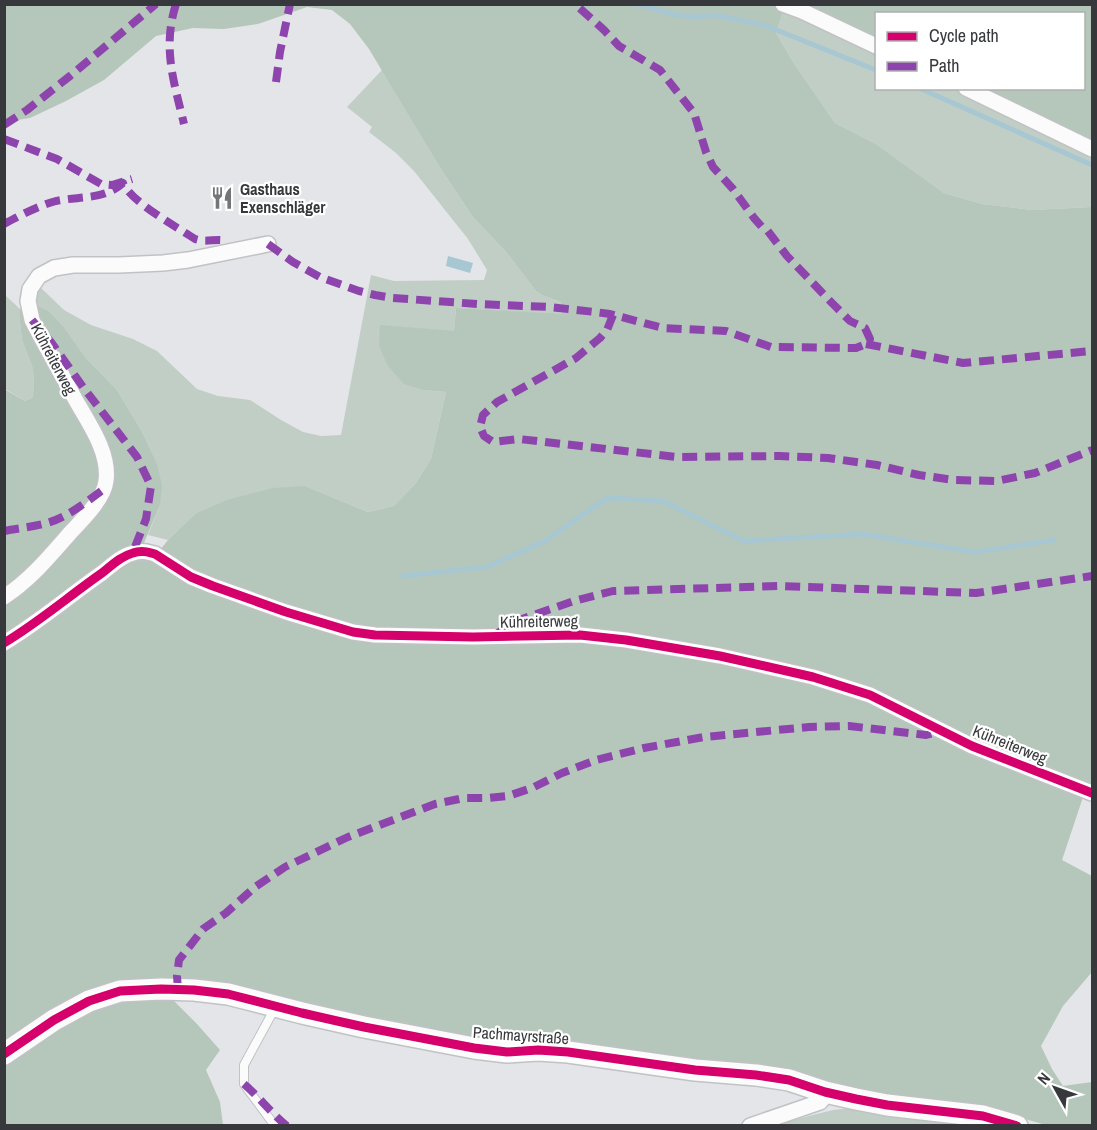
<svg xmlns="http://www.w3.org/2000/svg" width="1097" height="1130" font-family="'Archivo Narrow',sans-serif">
  <rect width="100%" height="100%" fill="#e4e5e9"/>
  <path fill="#c0cec5" d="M 785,5 L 807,5 L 876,38 L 876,88 L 984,89 L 1092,141 L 1092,207 L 1032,210 L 982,204 L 944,193 L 876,144 L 835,123 L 793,62 L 776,33 Z
    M 382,70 L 439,166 L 473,217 L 507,253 L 536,291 L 542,295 L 561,302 L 562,315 L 456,308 L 454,331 L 424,390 L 446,392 L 431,459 L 416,483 L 394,506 L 368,512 L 305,486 L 195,514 L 168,540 L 148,535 L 160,505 L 156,461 L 141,430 L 117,390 L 86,358 L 64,327 L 50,312 L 34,307 L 37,293 L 40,287 L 64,310 L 91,325 L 133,339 L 157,351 L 197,389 L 218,396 L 250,400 L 281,420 L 303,432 L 321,436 L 341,435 L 371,275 L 394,281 L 484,280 L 487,270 L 468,239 L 414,171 L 396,153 L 369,132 L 372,127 L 347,107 Z
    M 5,295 L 20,309 L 20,323 L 22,340 L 33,369 L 34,389 L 32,398 L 25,401 L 5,389 Z
    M 852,1108 L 985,1126 L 769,1126 L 833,1110 Z"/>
  <path fill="#b5c6ba" d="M 5,5 L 785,5 L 776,33 L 793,62 L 835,123 L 876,144 L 944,193 L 982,204 L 1032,210 L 1092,207 L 1092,786 L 1087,785 L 1062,860 L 1092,876 L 1092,972 L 1063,1006 L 1041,1046 L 1052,1069 L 1063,1086 L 1092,1082 L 1092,1125 L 1046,1125 L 1018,1117 L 492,1044 L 168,995 L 197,1024 L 220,1050 L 206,1070 L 220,1102 L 223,1125 L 5,1125 L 4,389 L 25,401 L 32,398 L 34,389 L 33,369 L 22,340 L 20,323 L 20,309 L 39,307 L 50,312 L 64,327 L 86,358 L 117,390 L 141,430 L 156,461 L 162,485 L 160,505 L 138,557 L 153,559 L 168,540 L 195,514 L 227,500 L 274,488 L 305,486 L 368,512 L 394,506 L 416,483 L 431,459 L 446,392 L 424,390 L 404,384 L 388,366 L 379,346 L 380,325 L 454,331 L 456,308 L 562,314 L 561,302 L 542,295 L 536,291 L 507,253 L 473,217 L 439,166 L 369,49 L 350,24 L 332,10 L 307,7 L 258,24 L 224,29 L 193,28 L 156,36 L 104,80 L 66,101 L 30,118 L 5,122 Z
    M 807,5 L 1092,5 L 1092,141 L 984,89 L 1084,88 L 1084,14 L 876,14 L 876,38 Z"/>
  <path fill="#a7c7d2" d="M 448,256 L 473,263 L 470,273 L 446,266 Z"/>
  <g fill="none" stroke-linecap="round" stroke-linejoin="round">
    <path stroke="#a7c7d2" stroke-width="5" d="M 637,4 L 676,15 L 696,17 L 714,15 L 764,25 L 876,70
      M 919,88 L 1092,165
      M 401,576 L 487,567 L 545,541 L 607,498 L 663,501 L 744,541 L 861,534 L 975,552 L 1054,540"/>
    <g stroke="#c1c2c5" stroke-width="10">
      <path id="lane" d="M 275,1008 L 244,1065 L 244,1084 L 275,1126"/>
    </g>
    <g stroke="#c1c2c5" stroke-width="18">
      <path id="street" d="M 783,4 L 802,11 L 876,46
        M 966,88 L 1092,149
        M 4,597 C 30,580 50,556 70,533 C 82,520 104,499 106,481 C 110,451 87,421 74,397 C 60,371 45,346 32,320 L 28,301 L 30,289 L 39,276 L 54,268 L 73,265 L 119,265 L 163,263 L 188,260 L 268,244
        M 4,643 C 39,622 69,596 102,573 C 111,566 121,556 133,553 C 141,550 148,552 155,554 L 191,577 L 213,586 L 286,612 L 353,632 L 375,635 L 473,637 L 580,635 L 626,640 L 679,649 L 720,656 L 813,677 L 870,695 L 972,746 L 1092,793
        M 750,1126 L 820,1102 L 824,1097 L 825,1092"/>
    </g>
    <g stroke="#c1c2c5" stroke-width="24">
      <path id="secondary" d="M 4,1054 L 54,1020 L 89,1001 L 120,991 L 161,989 L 194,990 L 228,994 L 302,1013 L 364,1027 L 474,1048 L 507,1052 L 538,1050 L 568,1052 L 695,1070 L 756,1075 L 789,1080 L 825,1092 L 856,1099 L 887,1105 L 983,1116 L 1017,1126"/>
    </g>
    <use href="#lane" stroke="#fbfbfc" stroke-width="8"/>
    <use href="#street" stroke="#fbfbfc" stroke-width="15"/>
    <use href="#secondary" stroke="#fbfbfc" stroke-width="21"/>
    <path stroke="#8e44ad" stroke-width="8" stroke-dasharray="15 8" stroke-linecap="butt" d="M 176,4 C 162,48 174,82 184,124
      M 276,82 L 280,52 L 290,4
      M 4,125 L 27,110 L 70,76 L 156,4
      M 4,139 L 57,159 L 101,184 L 112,185 L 132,179
      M 4,224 C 21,215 38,206 56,201 C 80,196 104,200 123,183 C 131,202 177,227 195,239 C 206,243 216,238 227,241
      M 268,244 L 293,262 L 320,277 L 359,291 L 375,295 L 393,298 L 478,304 L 549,307 L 595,312 L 610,314 L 663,328 L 726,331 L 771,347 L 856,348 L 866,344 L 870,339 L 865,328 L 850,321 L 832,303 L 787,256 L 767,230 L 762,227 L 754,218 L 733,189 L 713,167 L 706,152 L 694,113 L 660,70 L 619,46 L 604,30 L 575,4
      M 613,315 L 607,330 L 600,338 L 576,358 L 497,402 L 483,415 L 480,427 L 484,436 L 493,442 L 519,439 L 677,457 L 780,456 L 828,458 L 877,465 L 919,475 L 954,480 L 997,481 L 1035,473 L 1092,450
      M 32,320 L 51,342 L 83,387 L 137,457 L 151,486 L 146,519 L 133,552
      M 866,344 L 963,363 L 1092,351
      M 4,531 C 19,528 33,527 47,523 C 68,517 86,502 104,489
      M 495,635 L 508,626 L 522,619 L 574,601 L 613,591 L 779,586 L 976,593 L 1092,576
      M 178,990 L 177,976 L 179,960 L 203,929 L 226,913 L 255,887 L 285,867 L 348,837 L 435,804 L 464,798 L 488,798 L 508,796 L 532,788 L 562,773 L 596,760 L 644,748 L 704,737 L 809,727 L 849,726 L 926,735 L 940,731
      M 244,1084 C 259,1097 271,1113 287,1126"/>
    <g stroke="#fff" stroke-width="13">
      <path id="cycleway" d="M 4,643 C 39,622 69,596 102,573 C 111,566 121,556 133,553 C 141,550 148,552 155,554 L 191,577 L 213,586 L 286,612 L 353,632 L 375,635 L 473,637 L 580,635 L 626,640 L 679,649 L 720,656 L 813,677 L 870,695 L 972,746 L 1092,793
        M 4,1054 L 54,1020 L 89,1001 L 120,991 L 161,989 L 194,990 L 228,994 L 302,1013 L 364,1027 L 474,1048 L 507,1052 L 538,1050 L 568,1052 L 695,1070 L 756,1075 L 789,1080 L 825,1092 L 856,1099 L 887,1105 L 983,1116 L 1017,1126"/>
    </g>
    <use href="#cycleway" stroke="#d6006c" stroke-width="9"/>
  </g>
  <defs>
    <g id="restaurant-bare" transform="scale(1.8)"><path d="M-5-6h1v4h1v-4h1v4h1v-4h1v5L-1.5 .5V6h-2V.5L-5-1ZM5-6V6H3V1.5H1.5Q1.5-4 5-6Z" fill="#737578" stroke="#fff" stroke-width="2.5" paint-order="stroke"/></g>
  </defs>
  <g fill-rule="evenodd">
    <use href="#restaurant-bare" x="222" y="198"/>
  </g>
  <g text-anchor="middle" stroke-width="4.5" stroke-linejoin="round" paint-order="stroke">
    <g font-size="16" font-weight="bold" fill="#36383b" stroke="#fff" text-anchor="start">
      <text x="240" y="195">Gasthaus<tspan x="240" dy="18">Exenschläger</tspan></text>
    </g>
    <g font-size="16" fill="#36383b" stroke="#fff">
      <text transform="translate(54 359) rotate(62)" y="6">Kühreiterweg</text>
      <text transform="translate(539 621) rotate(-1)" y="6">Kühreiterweg</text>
      <text transform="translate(1010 744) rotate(22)" y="6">Kühreiterweg</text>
      <text transform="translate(521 1035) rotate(4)" y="6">Pachmayrstraße</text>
    </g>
  </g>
  <rect width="1097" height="1130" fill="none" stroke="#36383b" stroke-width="12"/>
  <rect x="875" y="12" width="210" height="78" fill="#ffffff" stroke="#afafb1" stroke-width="1.5"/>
  <rect x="887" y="32" width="30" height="9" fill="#d6006c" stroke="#afafb1" stroke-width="1.5"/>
  <text x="929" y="42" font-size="18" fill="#36383b">Cycle path</text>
  <rect x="887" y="62" width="30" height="9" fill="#8e44ad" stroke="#afafb1" stroke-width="1.5"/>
  <text x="929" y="72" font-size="18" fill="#36383b">Path</text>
  <g transform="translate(1055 1088) rotate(310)" stroke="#ffffff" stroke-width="4.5" paint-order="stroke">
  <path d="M0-4.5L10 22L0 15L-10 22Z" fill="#36383b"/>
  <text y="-9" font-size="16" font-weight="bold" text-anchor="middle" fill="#36383b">N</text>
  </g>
</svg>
